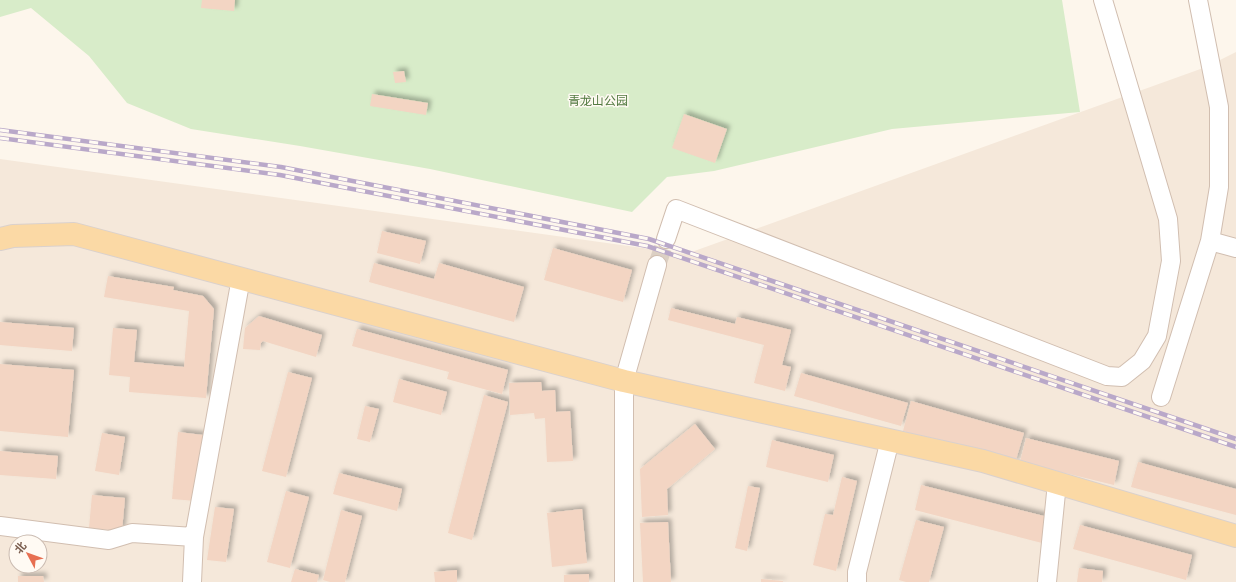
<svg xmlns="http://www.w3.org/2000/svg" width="1236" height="582" font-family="Poppins,'Noto Sans SC',sans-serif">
  <defs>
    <filter id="shadow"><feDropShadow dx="3.5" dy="-3.5" stdDeviation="2" flood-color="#0004"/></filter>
  </defs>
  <rect width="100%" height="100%" fill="#fdf6ec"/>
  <path fill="#f5e8da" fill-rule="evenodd" d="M 1236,52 L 1236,582 L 0,582 L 0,159 L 686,254 L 1206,67 ZM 16,542 L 40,542 L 40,566 L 16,566 Z"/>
  <path fill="#d8ecc9" d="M 0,0 L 1062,0 L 1080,112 L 892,129 L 714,171 L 667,177 L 632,212 L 430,169 L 300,146 L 191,129 L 127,103 L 89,56 L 31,8 L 0,17 Z"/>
  <path fill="#f3d5c3" filter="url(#shadow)" d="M 202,0 L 235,0 L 234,11 L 201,8 Z
    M 404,71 L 406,82 L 395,83 L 393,72 Z
    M 372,94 L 428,103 L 426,115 L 370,106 Z
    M 684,114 L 727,129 L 715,163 L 672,148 Z
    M 382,231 L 426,241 L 420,264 L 377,253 Z
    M 553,248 L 632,270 L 623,302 L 544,280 Z
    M 374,263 L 434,279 L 439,263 L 524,287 L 514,322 L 369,282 Z
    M 108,276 L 174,287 L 173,290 L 203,296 L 214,309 L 206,398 L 129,392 L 130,377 L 109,375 L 113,328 L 137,330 L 134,362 L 184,367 L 189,311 L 104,297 Z
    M 671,308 L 735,324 L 737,317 L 791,330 L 782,365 L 791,367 L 785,391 L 754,383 L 764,345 L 668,320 Z
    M 259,316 L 322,335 L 316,357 L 263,341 L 261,343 L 260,350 L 243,349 L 245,328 Z
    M 0,322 L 74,328 L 72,351 L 0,345 Z
    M 357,329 L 508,370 L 502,394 L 447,379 L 449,372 L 352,346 Z
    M 0,364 L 74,370 L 68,437 L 0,431 Z
    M 288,372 L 312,378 L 286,477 L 262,471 Z
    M 801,373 L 908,403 L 901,426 L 794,396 Z
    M 399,379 L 447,392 L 441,415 L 393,402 Z
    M 541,382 L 542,391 L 555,390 L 556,412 L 570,411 L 573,461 L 547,462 L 545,418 L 535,419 L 534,413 L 510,415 L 509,383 Z
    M 484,395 L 508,402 L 472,540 L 448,533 Z
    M 911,401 L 1024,433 L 1015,463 L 903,431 Z
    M 365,406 L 379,409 L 370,442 L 357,439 Z
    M 695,424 L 715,449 L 667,489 L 668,515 L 642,517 L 640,469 Z
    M 178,432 L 203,435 L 196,501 L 172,499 Z
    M 102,433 L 125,437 L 119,475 L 95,471 Z
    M 1026,438 L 1119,461 L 1114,485 L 1020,462 Z
    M 772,440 L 834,455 L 828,482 L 766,467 Z
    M 0,451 L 58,456 L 56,479 L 0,475 Z
    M 1138,462 L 1236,489 L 1236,515 L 1131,487 Z
    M 339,473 L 402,489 L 397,511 L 333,494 Z
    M 842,477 L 857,481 L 836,571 L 813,565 L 825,514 L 833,515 Z
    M 921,485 L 1048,517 L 1042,543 L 915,510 Z
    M 748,486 L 760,488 L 747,551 L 735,548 Z
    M 286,491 L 309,497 L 290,568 L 267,562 Z
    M 92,495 L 125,498 L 122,531 L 89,528 Z
    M 215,507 L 234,509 L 226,562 L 207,560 Z
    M 582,509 L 587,563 L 552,567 L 547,513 Z
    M 341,510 L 362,516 L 345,582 L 330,582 L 323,580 Z
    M 916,520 L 944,527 L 929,582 L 906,582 L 899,580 Z
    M 668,522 L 671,582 L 643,582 L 640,523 Z
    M 1080,525 L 1192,555 L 1186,580 L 1073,549 Z
    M 1079,568 L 1103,571 L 1102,582 L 1077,582 Z
    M 295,569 L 319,575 L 317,582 L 291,582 Z
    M 457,570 L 457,582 L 435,582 L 434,572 Z
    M 589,574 L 589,582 L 564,582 L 564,575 Z
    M 18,576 L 43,576 L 44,582 L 18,582 Z
    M 761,579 L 783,581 L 783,582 L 761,582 Z"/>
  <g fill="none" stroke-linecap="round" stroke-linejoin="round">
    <path stroke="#dcd0c4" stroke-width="18" stroke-dasharray="18 9" stroke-linecap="butt" d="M 657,265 L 666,239"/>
    <g stroke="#d1beb0" stroke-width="20">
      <path id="minor" d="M 666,239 L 676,209 L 1107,376 L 1122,377 L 1142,361 L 1157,336 L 1171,261 L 1168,219 L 1103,0
        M 1210,241 L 1236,248
        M 1161,397 L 1210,241 L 1219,187 L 1219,107 L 1198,0
        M 0,526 L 109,540 L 132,533 L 194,537
        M 192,582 L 194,537 L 241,278
        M 624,582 L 624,381 L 657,265
        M 857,582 L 857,572 L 890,440
        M 1047,582 L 1057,483"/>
    </g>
    <g stroke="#dad1cd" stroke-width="24">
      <path id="major" d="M 0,239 L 13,236 L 74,234 L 624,381 L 983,461 L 1236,536"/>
    </g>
    <use href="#minor" stroke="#fff" stroke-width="18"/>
    <use href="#major" stroke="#fbd9a5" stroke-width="22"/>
    <g stroke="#b9a8c9" stroke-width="4.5">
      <path id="rail" d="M 0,130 L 281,167 L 649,239 L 1236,439
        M 0,138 L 280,175 L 647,246 L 1236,447"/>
    </g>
    <use href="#rail" stroke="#fffaf3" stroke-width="3" stroke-dasharray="9" stroke-linecap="butt"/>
  </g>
  <g text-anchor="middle" stroke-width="3" stroke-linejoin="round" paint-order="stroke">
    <g font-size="12" fill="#537a41" stroke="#fffaf3">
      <text x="598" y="105">青龙山公园</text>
    </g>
  </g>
  <g transform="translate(28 554) rotate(311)"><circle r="19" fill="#fffaf3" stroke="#cabbb1"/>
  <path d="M0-3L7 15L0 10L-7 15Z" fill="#e76f51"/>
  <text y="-6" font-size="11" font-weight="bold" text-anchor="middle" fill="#7a5c4d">北</text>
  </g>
</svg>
